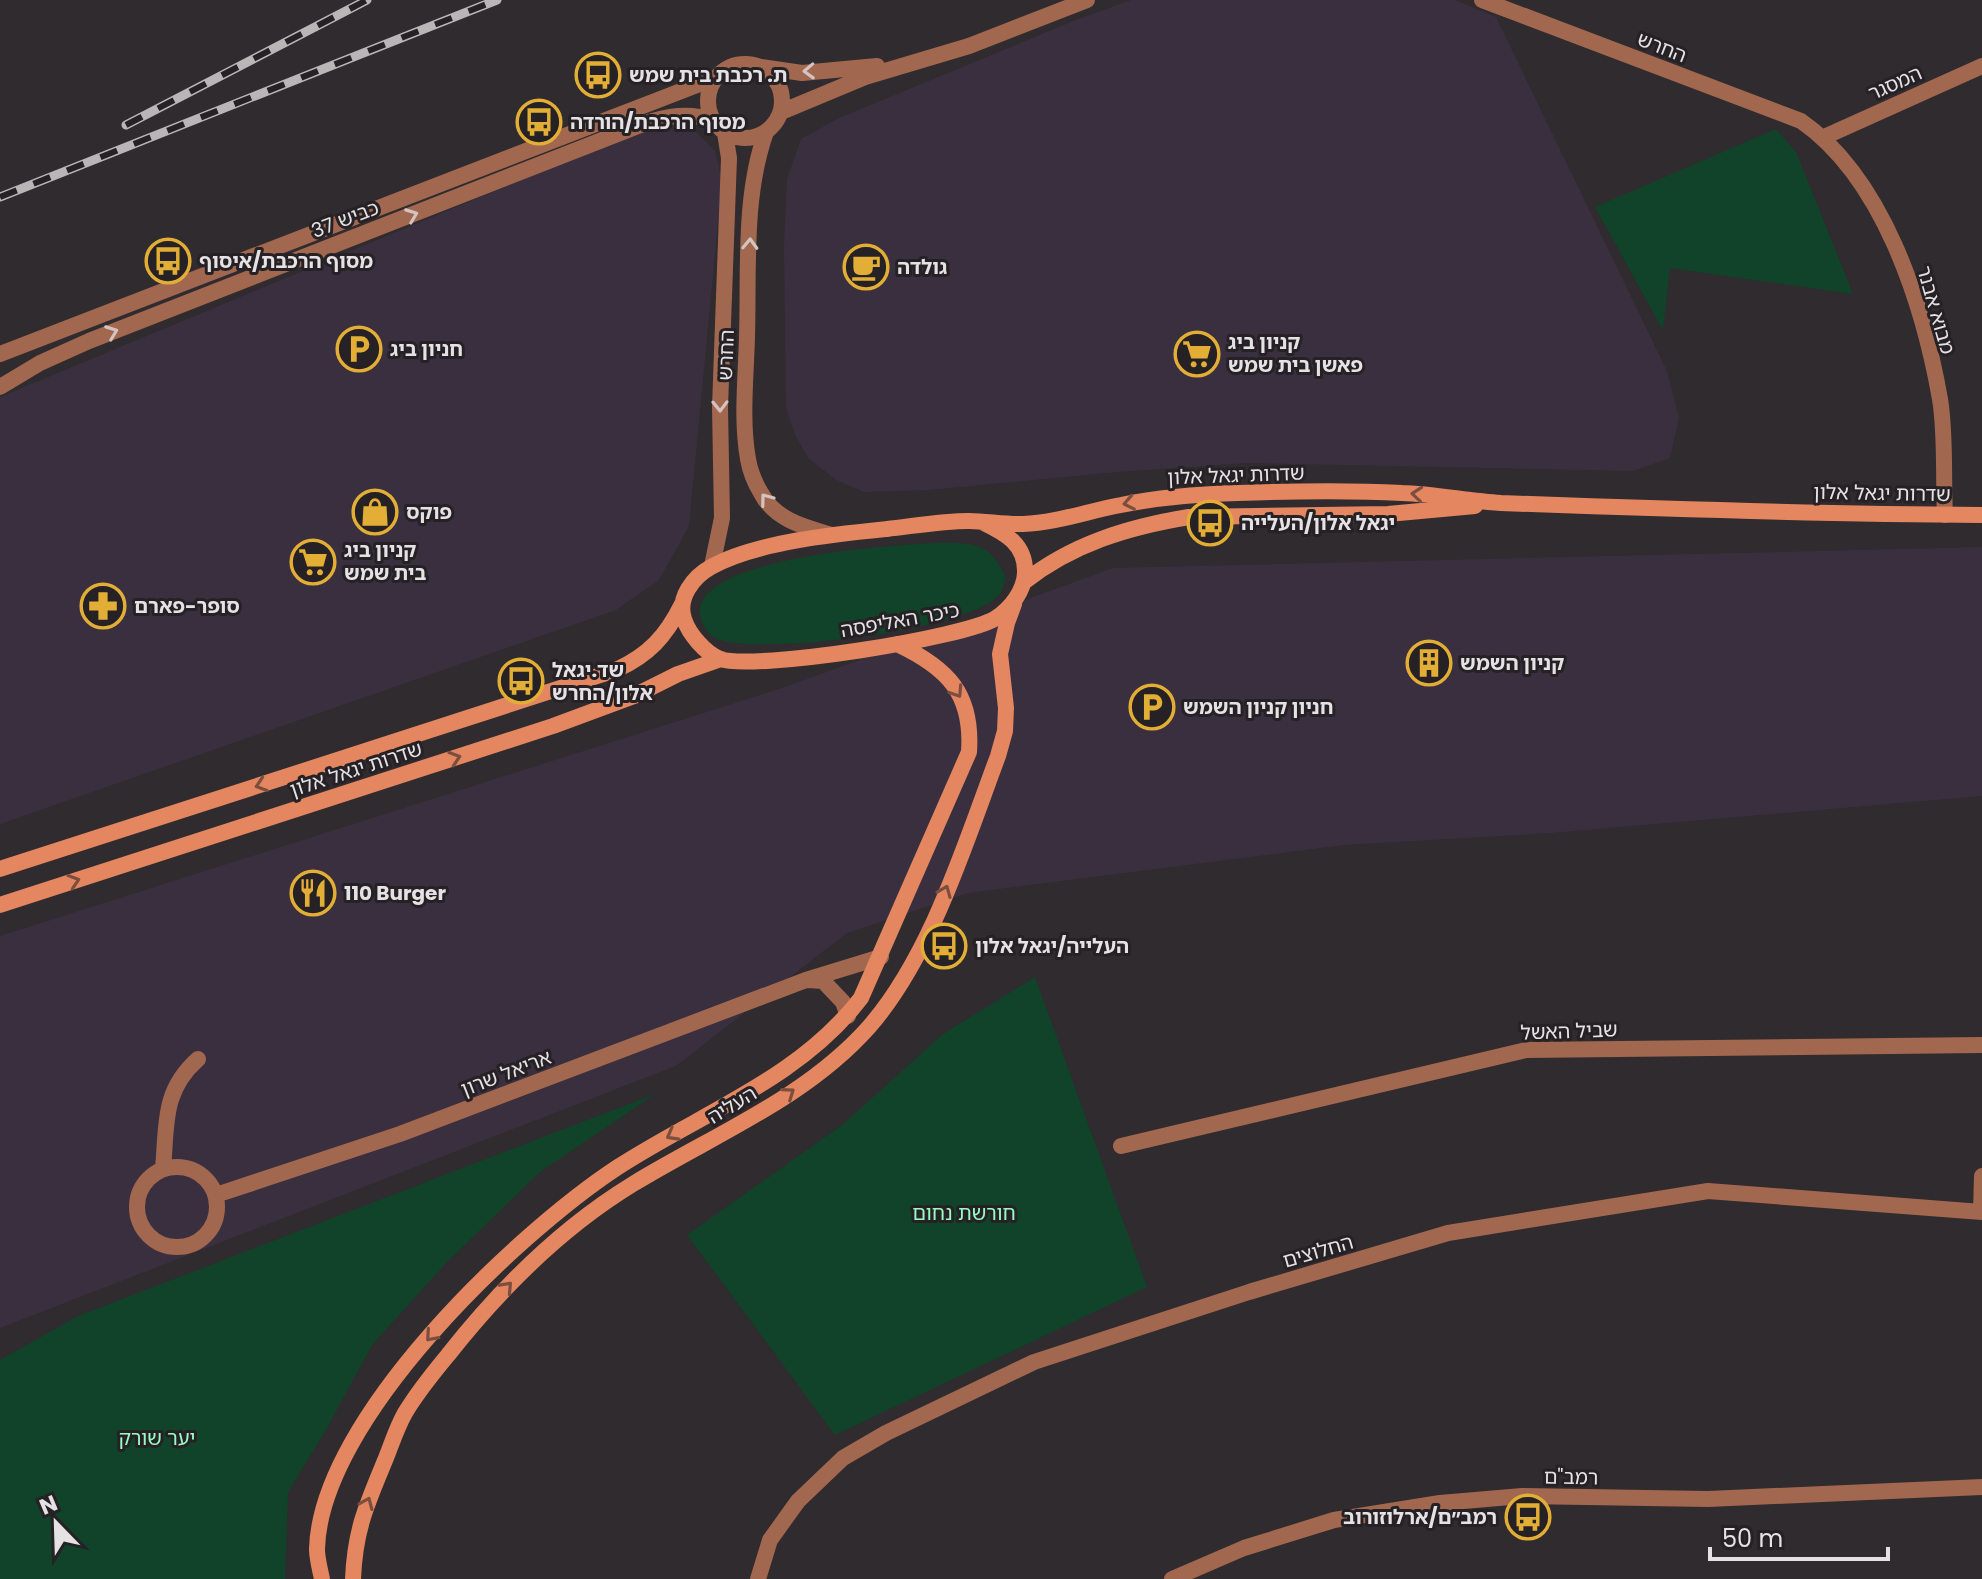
<svg xmlns="http://www.w3.org/2000/svg" width="1982" height="1579" font-family="Poppins,'Noto Sans Hebrew',sans-serif">
  <rect width="100%" height="100%" fill="#2f2b2e"/>
  <path fill="#3a2f3f" d="M 1131,0 L 1455,0 L 1496,17 L 1667,371 L 1679,418 L 1670,458 L 1633,471 L 1246,463 L 1106,473 L 929,490 L 864,492 L 836,480 L 808,458 L 795,435 L 786,407 L 784,246 L 787,179 L 801,139 L 839,118 L 1076,20 Z
    M 663,121 L 691,127 L 715,151 L 722,181 L 689,526 L 659,580 L 616,610 L 0,824 L 0,397 Z
    M 1982,547 L 1982,796 L 1551,833 L 1344,845 L 968,893 L 847,933 L 676,1066 L 0,1328 L 0,936 L 782,688 L 1113,568 Z"/>
  <path fill="#11432a" d="M 1776,129 L 1796,152 L 1853,294 L 1670,268 L 1663,330 L 1595,207 Z
    M 935,543 C 972,543 990,540 1006,578 C 1004,584 1003,591 999,595 C 969,630 760,656 717,639 C 708,635 702,625 700,615 C 692,557 895,545 935,543 Z
    M 1035,977 L 1147,1287 L 835,1435 L 687,1235 L 842,1125 L 943,1034 Z
    M 655,1094 L 539,1173 L 448,1261 L 372,1345 L 326,1430 L 288,1492 L 285,1579 L 0,1579 L 0,1360 L 78,1316 Z"/>
  <g fill="none" stroke-linecap="round" stroke-linejoin="round">
    <path stroke="#a2674f" stroke-width="16" d="M 1482,0 L 1801,121 C 1883,178 1923,303 1940,399 C 1946,436 1943,477 1945,515
      M708 101a37 37 0 1 1 74 0a37 37 0 1 1-74 0Z
      M 761,67 L 802,73 L 877,66
      M 781,112 L 865,77 L 969,46 L 1087,0
      M 766,132 C 743,196 749,271 747,337 C 746,377 741,420 748,459 C 750,471 755,483 761,493 C 775,520 805,527 832,535
      M 1824,137 L 1982,66
      M 0,354 L 715,78
      M 0,387 L 40,363 L 89,341 L 643,124 C 667,116 688,112 713,120
      M 712,566 L 722,518 L 720,407 L 729,158 L 725,133
      M 808,980 L 823,981 L 843,1002 L 848,1016
      M 1121,1146 L 1526,1050 L 1982,1045
      M137 1207a40 40 0 1 1 80 0a40 40 0 1 1-80 0Z
      M 163,1169 C 167,1124 162,1091 198,1059
      M 216,1195 L 400,1134 L 806,980 L 881,957
      M 1981,1212 L 1982,1176
      M 758,1579 L 770,1540 L 798,1501 L 843,1458 L 886,1433 L 1034,1362 L 1249,1292 L 1448,1233 L 1708,1191 L 1982,1212"/>
    <path stroke="#a2674f" stroke-width="16" d="M 1172,1579 L 1244,1548 L 1334,1520 L 1440,1503 L 1522,1496 L 1708,1499 L 1982,1487"/>
    <path stroke="#e4865f" stroke-width="16" d="M 982,522 C 1005,533 1026,544 1025,573 C 1024,591 1011,608 996,618 C 965,638 754,671 720,659 C 705,653 689,634 684,619 C 677,598 693,577 711,567 C 755,542 837,534 887,529 C 914,526 942,521 969,521 C 987,521 1005,525 1023,524 C 1056,523 1088,511 1121,505 C 1160,497 1199,494 1238,493 C 1292,491 1348,490 1402,493 C 1435,494 1468,501 1501,503 C 1661,509 1822,514 1982,515
      M 1024,582 C 1072,544 1128,527 1189,517 L 1388,514 L 1475,506
      M 0,869 L 616,670 C 649,655 666,636 682,604
      M 0,905 L 553,726 L 634,696 L 678,674 L 721,659
      M 322,1579 C 320,1569 317,1559 317,1549 C 320,1420 516,1234 618,1167 C 701,1113 799,1079 861,998 L 969,752 C 973,694 948,668 897,644
      M 353,1579 C 355,1529 367,1504 386,1458 C 392,1443 397,1427 405,1413 C 417,1393 433,1373 448,1355 C 500,1289 561,1228 633,1184 C 713,1135 805,1099 869,1027 C 931,956 965,844 998,756 L 1005,731 L 1006,708 L 1000,654 L 1007,623 L 1014,604"/>
    <g stroke="#b9b6b8" stroke-width="9">
      <path id="rail" d="M 126,125 L 367,0
        M 0,197 L 497,0"/>
    </g>
    <use href="#rail" stroke="#252125" stroke-width="6" stroke-dasharray="18" stroke-linecap="butt"/>
  </g>
  <defs><path id="oneway-chevron" d="M-2-3.5L2.5 0L-2 3.5" fill="none" stroke-width="1.6" stroke-linecap="round" stroke-linejoin="round" transform="scale(2)"/></defs>
  <g stroke="#d4c3bf">
    <use href="#oneway-chevron" transform="translate(809 71) rotate(178)"/>
    <use href="#oneway-chevron" transform="translate(412 215) rotate(-21)"/>
    <use href="#oneway-chevron" transform="translate(750 244) rotate(-88)"/>
    <use href="#oneway-chevron" transform="translate(112 332) rotate(-21)"/>
    <use href="#oneway-chevron" transform="translate(720 406) rotate(89)"/>
    <use href="#oneway-chevron" transform="translate(766 499) rotate(-127)"/>
  </g>
  <g stroke="#7b4e3f">
    <use href="#oneway-chevron" transform="translate(1417 494) rotate(-175)"/>
    <use href="#oneway-chevron" transform="translate(1129 503) rotate(169)"/>
    <use href="#oneway-chevron" transform="translate(957 692) rotate(57)"/>
    <use href="#oneway-chevron" transform="translate(455 758) rotate(-18)"/>
    <use href="#oneway-chevron" transform="translate(261 785) rotate(162)"/>
    <use href="#oneway-chevron" transform="translate(74 881) rotate(-18)"/>
    <use href="#oneway-chevron" transform="translate(945 891) rotate(-68)"/>
    <use href="#oneway-chevron" transform="translate(789 1093) rotate(-35)"/>
    <use href="#oneway-chevron" transform="translate(672 1135) rotate(151)"/>
    <use href="#oneway-chevron" transform="translate(507 1287) rotate(-47)"/>
    <use href="#oneway-chevron" transform="translate(431 1336) rotate(131)"/>
    <use href="#oneway-chevron" transform="translate(367 1503) rotate(-67)"/>
  </g>
  <defs>
    <g id="bus-ring" transform="scale(2.3)"><circle r="9.5" fill="#252125" stroke="#e3ae35" stroke-width="1.5"/><path d="M-5-6H5V4H4V6H2V4H-2V6H-4V4H-5ZM-3.5-4V0h7V-4ZM-3.5 1.2v1.5H-2V1.2ZM2 1.2v1.5H3.5V1.2Z" fill="#e3ae35"/></g>
    <g id="cafe-ring" transform="scale(2.3)"><circle r="9.5" fill="#252125" stroke="#e3ae35" stroke-width="1.5"/><path d="M-5.5-4.5H6V0H3Q3 3.5 0 3.5H-2.5Q-5.5 3.5-5.5 0ZM3-3.2v2h1.7v-2ZM-6 4.5H4V6H-6Z" fill="#e3ae35"/></g>
    <g id="parking-ring" transform="scale(2.3)"><circle r="9.5" fill="#252125" stroke="#e3ae35" stroke-width="1.5"/><path d="M-3.5-5.5H1a3.5 3.5 0 0 1 0 7H-1V5.5H-3.5ZM-1-3.4V-.6H.8a1.4 1.4 0 0 0 0-2.8Z" fill="#e3ae35"/></g>
    <g id="supermarket-ring" transform="scale(2.3)"><circle r="9.5" fill="#252125" stroke="#e3ae35" stroke-width="1.5"/><path d="M-6-5.5h2.5l.6 2H6L4.5 2H-2.5L-4.4-4H-6ZM-1.5 3.2a1.3 1.3 0 1 0 .1 0ZM3 3.2a1.3 1.3 0 1 0 .1 0Z" fill="#e3ae35"/></g>
    <g id="shop-ring" transform="scale(2.3)"><circle r="9.5" fill="#252125" stroke="#e3ae35" stroke-width="1.5"/><path d="M-5-2.5h2.3a2.7 3.5 0 0 1 5.4 0H5L5.5 6h-11ZM-1.5-2.5h3a1.5 2.3 0 0 0-3 0Z" fill="#e3ae35"/></g>
    <g id="pharmacy-ring" transform="scale(2.3)"><circle r="9.5" fill="#252125" stroke="#e3ae35" stroke-width="1.5"/><path d="M-2-6h4v4h4v4h-4v4h-4v-4h-4v-4h4Z" fill="#e3ae35"/></g>
    <g id="building-ring" transform="scale(2.3)"><circle r="9.5" fill="#252125" stroke="#e3ae35" stroke-width="1.5"/><path d="M-4-6H4V6H1V3H-1V6H-4ZM-2.5-4.3h1.7v1.8h-1.7ZM.8-4.3h1.7v1.8H.8ZM-2.5-1h1.7V.8h-1.7ZM.8-1h1.7V.8H.8Z" fill="#e3ae35"/></g>
    <g id="restaurant-ring" transform="scale(2.3)"><circle r="9.5" fill="#252125" stroke="#e3ae35" stroke-width="1.5"/><path d="M-5-6h1v4h1v-4h1v4h1v-4h1v5L-1.5 .5V6h-2V.5L-5-1ZM5-6V6H3V1.5H1.5Q1.5-4 5-6Z" fill="#e3ae35"/></g>
  </defs>
  <g fill-rule="evenodd">
    <use href="#bus-ring" x="598" y="75"/>
    <use href="#bus-ring" x="539" y="122"/>
    <use href="#bus-ring" x="168" y="261"/>
    <use href="#cafe-ring" x="866" y="267"/>
    <use href="#parking-ring" x="359" y="349"/>
    <use href="#supermarket-ring" x="1197" y="354"/>
    <use href="#shop-ring" x="375" y="512"/>
    <use href="#bus-ring" x="1210" y="523"/>
    <use href="#supermarket-ring" x="313" y="562"/>
    <use href="#pharmacy-ring" x="103" y="606"/>
    <use href="#building-ring" x="1429" y="663"/>
    <use href="#bus-ring" x="521" y="681"/>
    <use href="#parking-ring" x="1152" y="707"/>
    <use href="#restaurant-ring" x="313" y="893"/>
    <use href="#bus-ring" x="944" y="946"/>
    <use href="#bus-ring" x="1528" y="1517"/>
  </g>
  <g text-anchor="middle" stroke-width="6" stroke-linejoin="round" paint-order="stroke">
    <g font-size="20" fill="#e5e2e4" stroke="#252125">
      <text transform="translate(1662 47) rotate(21)" y="7">החרש</text>
      <text transform="translate(1895 83) rotate(-24)" y="7">המסגר</text>
      <text transform="translate(345 219) rotate(-21)" y="7">כביש 37</text>
      <text transform="translate(1936 310) rotate(74)" y="7">מבוא אבנר</text>
      <text transform="translate(726 355) rotate(-88)" y="7">החרש</text>
      <text transform="translate(1236 475) rotate(-2)" y="7">שדרות יגאל אלון</text>
      <text transform="translate(1882 493) rotate(1)" y="7">שדרות יגאל אלון</text>
      <text transform="translate(900 620) rotate(-10)" y="7">כיכר האליפסה</text>
      <text transform="translate(356 769) rotate(-18)" y="7">שדרות יגאל אלון</text>
      <text transform="translate(1569 1031) rotate(-2)" y="7">שביל האשל</text>
      <text transform="translate(506 1073) rotate(-21)" y="7">אריאל שרון</text>
      <text transform="translate(732 1105) rotate(-31)" y="7">העליה</text>
      <text transform="translate(1318 1251) rotate(-16)" y="7">החלוצים</text>
      <text transform="translate(1571 1477) rotate(1)" y="7">רמב"ם</text>
    </g>
    <g font-size="20" font-weight="bold" fill="#e5e2e4" stroke="#252125" text-anchor="start">
      <text x="629" y="82">ת. רכבת בית שמש</text>
      <text x="570" y="129">מסוף הרכבת/הורדה</text>
      <text x="199" y="268">מסוף הרכבת/איסוף</text>
      <text x="897" y="274">גולדה</text>
      <text x="1228" y="349">קניון ביג<tspan x="1228" dy="23">פאשן בית שמש</tspan></text>
      <text x="390" y="356">חניון ביג</text>
      <text x="406" y="519">פוקס</text>
      <text x="1241" y="530">יגאל אלון/העלייה</text>
      <text x="344" y="557">קניון ביג<tspan x="344" dy="23">בית שמש</tspan></text>
      <text x="134" y="613">סופר-פארם</text>
      <text x="1460" y="670">קניון השמש</text>
      <text x="552" y="677">שד.יגאל<tspan x="552" dy="23">אלון/החרש</tspan></text>
      <text x="1183" y="714">חניון קניון השמש</text>
      <text x="344" y="900">110 Burger</text>
      <text x="975" y="953">העלייה/יגאל אלון</text>
      <text x="1497" y="1524" text-anchor="end">רמב״ם/ארלוזורוב</text>
    </g>
    <g font-size="20" fill="#96fcc2" stroke="#252125">
      <text x="964" y="1220">חורשת נחום</text>
      <text x="157" y="1445">יער שורק</text>
    </g>
  </g>
  <g transform="translate(56 1523) rotate(337)" stroke="#252125" stroke-width="6" paint-order="stroke">
  <path d="M0-6L14 30L0 20L-14 30Z" fill="#e5e2e4"/>
  <text y="-12" font-size="22" font-weight="bold" text-anchor="middle" fill="#e5e2e4">N</text>
  </g>
  <path d="M1710 1547v12h178v-12" fill="none" stroke="#e5e2e4" stroke-width="4"/>
  <text x="1722" y="1547" font-size="24" fill="#e5e2e4" stroke="#252125" stroke-width="6" paint-order="stroke">50 m</text>
</svg>
